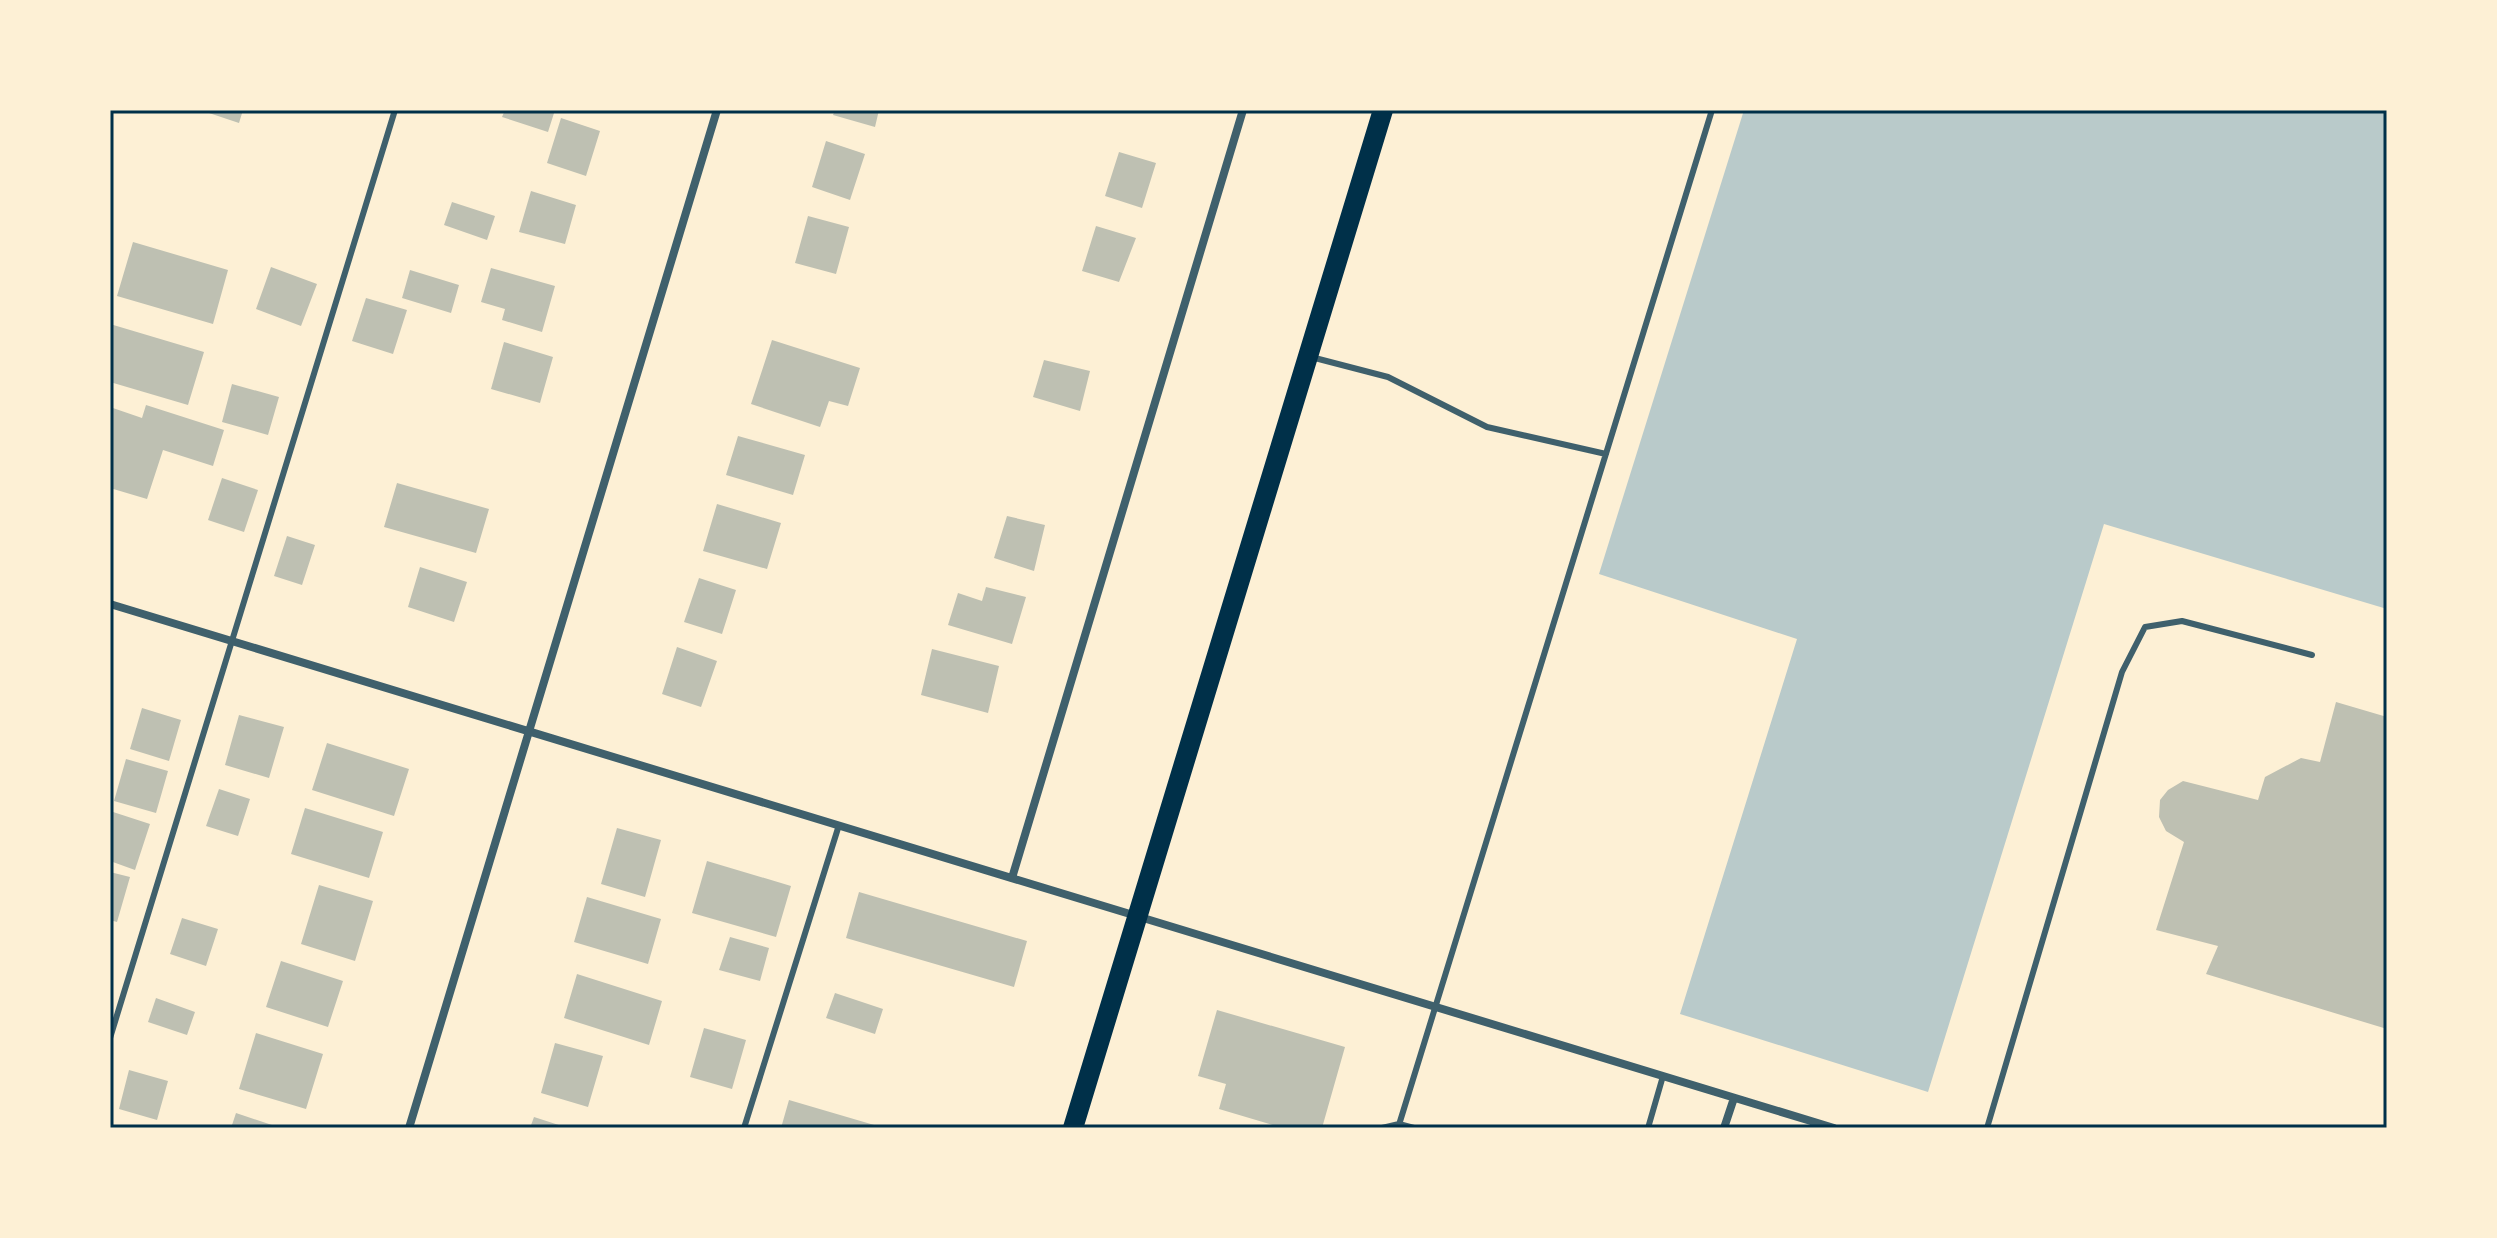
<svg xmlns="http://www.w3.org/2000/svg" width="2497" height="1238" font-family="'Titillium Web',sans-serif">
  <rect width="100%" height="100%" fill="#fdf0d5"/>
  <path fill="#b9caca" d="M 1744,110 L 2387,110 L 2387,609 L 2104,524 L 1928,1092 L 1680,1014 L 1797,639 L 1599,574 Z"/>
  <path fill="#bec0b2" d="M 200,110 L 243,110 L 239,123 Z
    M 505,110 L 555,110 L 548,132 L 502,117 Z
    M 835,110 L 879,110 L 875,127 L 833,115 Z
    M 561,118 L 600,131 L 586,176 L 547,163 Z
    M 826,141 L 865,154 L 850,200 L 812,187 Z
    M 1119,152 L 1156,163 L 1142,208 L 1105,196 Z
    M 531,191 L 576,205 L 565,244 L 519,232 Z
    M 452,202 L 495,216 L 487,240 L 444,225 Z
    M 808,216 L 849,227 L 836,274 L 795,263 Z
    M 1096,226 L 1136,238 L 1119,282 L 1082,271 Z
    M 133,242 L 228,270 L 213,324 L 117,296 Z
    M 271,267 L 317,284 L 301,326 L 256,309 Z
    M 491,268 L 555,286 L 542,332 L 502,320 L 505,309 L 481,302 Z
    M 410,270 L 459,285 L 451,313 L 402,298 Z
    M 366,298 L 407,310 L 393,354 L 352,341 Z
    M 110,324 L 204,352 L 188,405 L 110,382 Z
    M 772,340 L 860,368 L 848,406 L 829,401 L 820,427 L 751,404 Z
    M 504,342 L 553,357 L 540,403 L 491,389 Z
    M 1044,360 L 1090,371 L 1080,411 L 1033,397 Z
    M 232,384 L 279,397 L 268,435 L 222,422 Z
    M 146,405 L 224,430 L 213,466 L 163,450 L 147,499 L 110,488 L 110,407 L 142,418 Z
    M 738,436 L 805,455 L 793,495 L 726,475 Z
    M 222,478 L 258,490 L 244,532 L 208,520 Z
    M 397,483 L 489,509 L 476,553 L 384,527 Z
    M 717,504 L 781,523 L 767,569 L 703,551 Z
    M 1007,516 L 1045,525 L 1034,571 L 994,558 Z
    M 287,536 L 315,545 L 302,585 L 274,576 Z
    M 420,567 L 467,582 L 454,622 L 408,607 Z
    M 699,578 L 736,590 L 722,634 L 684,622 Z
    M 986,587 L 1026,597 L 1012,644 L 948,625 L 958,593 L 982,601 Z
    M 677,647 L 717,661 L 701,707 L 662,694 Z
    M 932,649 L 999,666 L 988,713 L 921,695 Z
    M 2336,702 L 2387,717 L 2387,1029 L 2206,974 L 2218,946 L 2156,930 L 2184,842 L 2166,831 L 2159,817 L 2160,800 L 2168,790 L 2183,781 L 2258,800 L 2265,777 L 2301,758 L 2320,762 Z
    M 142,708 L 181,720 L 169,761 L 130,749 Z
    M 239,715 L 284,727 L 269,778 L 225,765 Z
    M 327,743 L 409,769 L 394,816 L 312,790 Z
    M 126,759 L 168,771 L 156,813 L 114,801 Z
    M 219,789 L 250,799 L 238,836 L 206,826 Z
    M 305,808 L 383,832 L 369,878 L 291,854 Z
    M 110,811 L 150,824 L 135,870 L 110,861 Z
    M 617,828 L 661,840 L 645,897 L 601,884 Z
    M 707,861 L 791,886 L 776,937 L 692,913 Z
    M 110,872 L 130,877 L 117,922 L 110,920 Z
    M 319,885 L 373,901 L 355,961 L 301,944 Z
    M 859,892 L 1027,941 L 1014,987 L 846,938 Z
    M 587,897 L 661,919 L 648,964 L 574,942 Z
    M 182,918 L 218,929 L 206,966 L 170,954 Z
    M 730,937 L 769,948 L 760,981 L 719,970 Z
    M 281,961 L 343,981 L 328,1027 L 266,1007 Z
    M 577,974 L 662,1001 L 649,1045 L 564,1018 Z
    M 835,993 L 883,1009 L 875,1034 L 826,1018 Z
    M 156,998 L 195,1012 L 187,1035 L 148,1022 Z
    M 1217,1010 L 1345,1047 L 1322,1128 L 1283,1128 L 1219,1109 L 1226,1084 L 1198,1076 Z
    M 704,1028 L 746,1040 L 732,1089 L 690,1077 Z
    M 256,1033 L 323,1054 L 306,1109 L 239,1089 Z
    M 555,1043 L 603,1056 L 588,1107 L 541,1093 Z
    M 129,1070 L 168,1081 L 157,1120 L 119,1109 Z
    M 789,1100 L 881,1127 L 881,1128 L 781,1128 Z
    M 236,1113 L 278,1127 L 278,1128 L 231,1128 Z
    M 534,1117 L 565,1127 L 565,1128 L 530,1128 Z"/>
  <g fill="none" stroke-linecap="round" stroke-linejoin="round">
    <path stroke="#3f606c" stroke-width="6" d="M 1311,357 L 1388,377 L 1487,427 L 1606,454
      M 110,1038 L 395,110
      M 744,1128 L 839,825
      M 1382,1128 L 1399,1124 L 1414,1128
      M 1398,1128 L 1712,110
      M 1648,1128 L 1663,1076
      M 1987,1128 L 2122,672 L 2145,627 L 2182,621 L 2312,655"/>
    <path stroke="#3f606c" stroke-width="8" d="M 110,604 L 1834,1128
      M 1012,878 L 1243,110
      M 409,1128 L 717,110
      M 1724,1128 L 1734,1098"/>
    <path stroke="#003049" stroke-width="20" d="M 1073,1128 L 1383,110"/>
  </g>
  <rect width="2497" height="1238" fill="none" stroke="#fdf0d5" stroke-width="224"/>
  <rect x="112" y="112" width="2273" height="1014" fill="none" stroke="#003049" stroke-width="3"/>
</svg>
